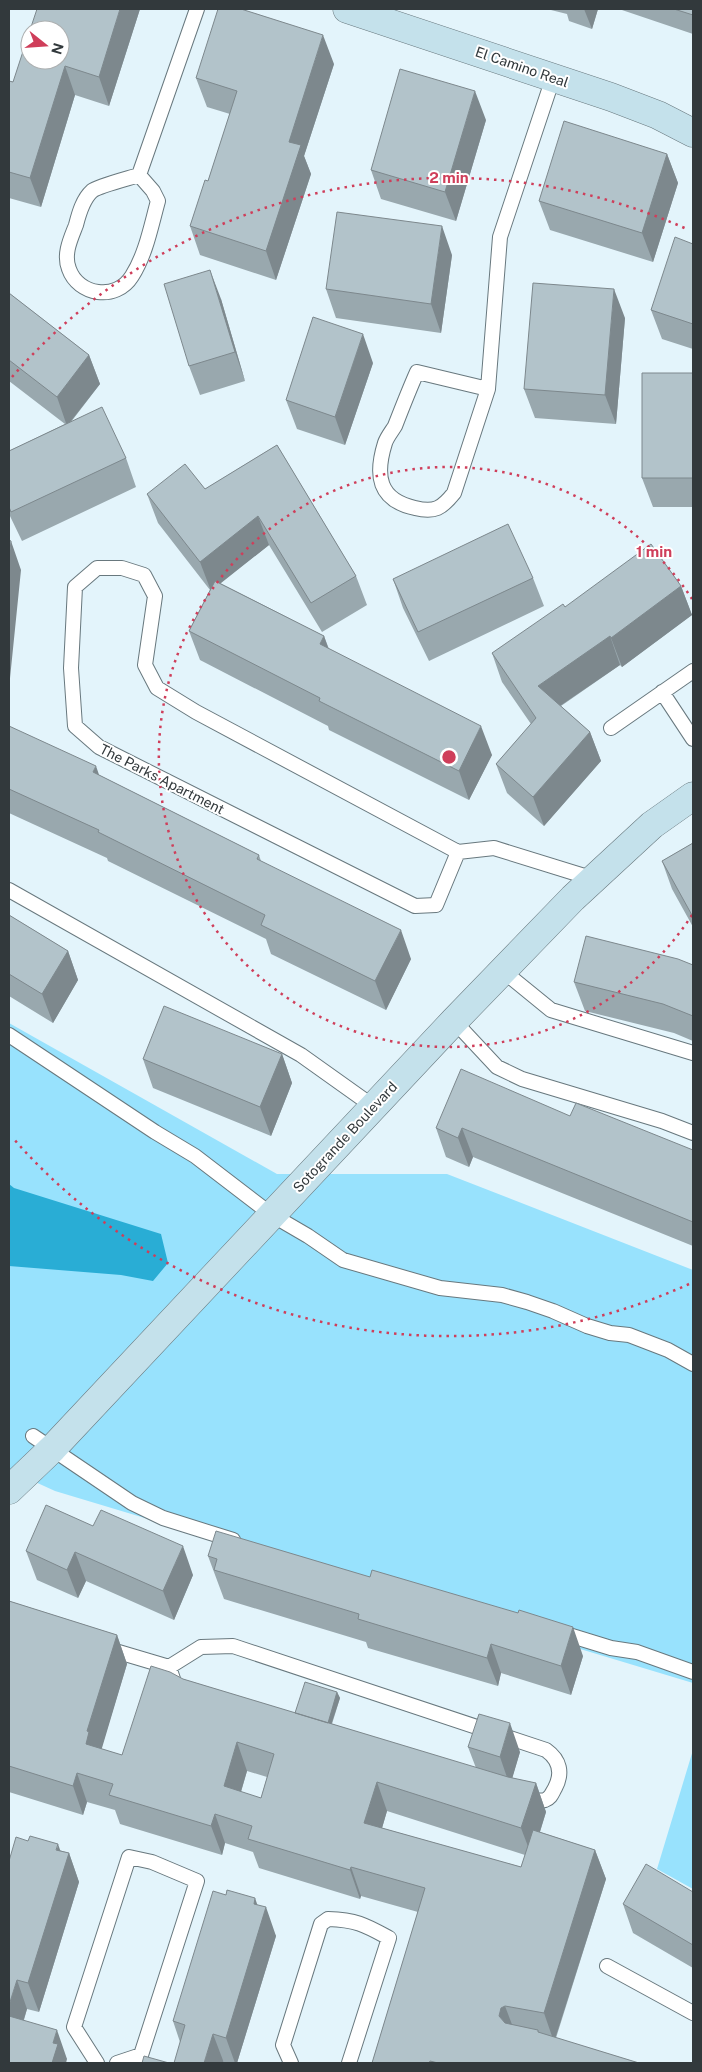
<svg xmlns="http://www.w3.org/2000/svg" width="702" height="2072" font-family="'Public Sans',sans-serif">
  <rect width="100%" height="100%" fill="#e3f4fb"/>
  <path fill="#98e2fd" d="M 9,1023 L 277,1174 L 447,1174 L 693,1270 L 693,1683 L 55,1491 L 9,1470 Z
    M 693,1750 L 693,1889 L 657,1869 Z"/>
  <path fill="#29add5" d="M 9,1184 L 14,1188 L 161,1234 L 168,1263 L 153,1281 L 121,1275 L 9,1266 Z"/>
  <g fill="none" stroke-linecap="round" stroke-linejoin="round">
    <g stroke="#68787e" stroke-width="16">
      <path id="lane" d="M 139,175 L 153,191 L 158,201 C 151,226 146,254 132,276 C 116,302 78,295 69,269 C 63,254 71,238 76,225 C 79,213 83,199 92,191 C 98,186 130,178 139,175 Z
        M 139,175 L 197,9
        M 417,372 L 488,389 L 454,493 C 442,508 435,513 415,508 C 378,500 375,475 385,443 C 387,437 392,431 395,426 C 402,408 409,390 417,372 Z
        M 488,389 L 500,237 L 553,78
        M 662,692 L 693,739
        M 611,728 L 693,671
        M 458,852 L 436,905 L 415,906 L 99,747 L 75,726 L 71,668 L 75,587 L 97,568 L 122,568 L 144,575 L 155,596 L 145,665 L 157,688 L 196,712 L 458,852 L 494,848 L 594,879
        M 9,890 L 301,1055 L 374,1107
        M 503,971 L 551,1010 L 693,1053
        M 454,1021 L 497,1067 L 522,1079 L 662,1121 L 693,1133
        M 9,1035 L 155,1132 L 195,1156 L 272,1215 L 308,1236 L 343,1260 L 440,1288 L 502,1295 L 527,1302 L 553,1311 L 587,1326 L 610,1333 L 629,1335 L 668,1350 L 693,1364
        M 33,1436 L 132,1503 L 163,1518 L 233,1540
        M 559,1632 L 611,1648 L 637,1652 L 693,1672
        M 233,1646 L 546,1750 C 560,1760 563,1773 555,1788 C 552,1793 551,1798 545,1800 C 538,1802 528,1799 521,1798 L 196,1700 L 176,1688 L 169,1667 L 201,1647 Z
        M 105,1648 L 169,1667
        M 607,1966 L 693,2013
        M 97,2063 L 74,2027 L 129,1857 L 152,1862 L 197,1881 L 141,2055 L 117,2063
        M 291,2063 L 283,2045 L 321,1924 L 328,1919 C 357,1920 365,1925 389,1938 L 349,2063"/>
    </g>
    <g stroke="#68787e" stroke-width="29">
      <path id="secondary" d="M 347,9 L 611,97 L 658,115 L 693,133
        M 9,1490 L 53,1448 L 454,1021 L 573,898 L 652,825 L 693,796"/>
    </g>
    <use href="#lane" stroke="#fff" stroke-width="14"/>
    <use href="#secondary" stroke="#c4e1eb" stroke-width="28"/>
  </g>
  <path fill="#99a8ae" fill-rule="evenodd" d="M 140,9 L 109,106 L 75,95 L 41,207 L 9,198 L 9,81 L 13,82 Z
    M 547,9 L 598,9 L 592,29 L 569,21 L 567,14 Z
    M 619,9 L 693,9 L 693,34 Z
    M 334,64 L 304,156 L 311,174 L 276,280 L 200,255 L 190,226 L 208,181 L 230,114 L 207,107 L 196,78 Z
    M 486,120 L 456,221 L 381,199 L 371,170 Z
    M 667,154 L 678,183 L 653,262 L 550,230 L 539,201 Z
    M 693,244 L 693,349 L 662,339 L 651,310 Z
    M 452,255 L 441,333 L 336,318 L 326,289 Z
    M 9,293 L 89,355 L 100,384 L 71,422 L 126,458 L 136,487 L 22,541 L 9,514 L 9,451 L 65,424 L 9,381 Z
    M 221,299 L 245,381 L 200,395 L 189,366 Z
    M 625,318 L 616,424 L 535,418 L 524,389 Z
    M 373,363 L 345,445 L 297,429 L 286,400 Z
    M 693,373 L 693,507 L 653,507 L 642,478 Z
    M 277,445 L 356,576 L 367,605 L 322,632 L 269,545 L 220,583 L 324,636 L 329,649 L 492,755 L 469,800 L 329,730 L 328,726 L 200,660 L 189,631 L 210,590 L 158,523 L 147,494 L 205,489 Z
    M 533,578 L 544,606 L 429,661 L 403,608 L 393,579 Z
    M 681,586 L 692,615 L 622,667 L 620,665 L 561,706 L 590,732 L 601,761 L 544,826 L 507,793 L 496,764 L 531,724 L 502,682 L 492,653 L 565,607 Z
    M 9,726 L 99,775 L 259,855 L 261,861 L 411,959 L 386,1010 L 271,954 L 266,939 L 108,861 L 107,858 L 9,813 Z
    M 693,843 L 693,927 L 672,889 L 662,861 Z
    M 9,915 L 68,951 L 78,980 L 53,1023 L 9,996 Z
    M 693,965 L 693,1041 L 674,1033 L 585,1011 L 574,982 Z
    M 282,1054 L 292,1083 L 271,1136 L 153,1088 L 143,1059 Z
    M 570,1116 L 693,1150 L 693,1246 L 473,1157 L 469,1167 L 446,1157 L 436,1128 Z
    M 93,1526 L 193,1575 L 174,1620 L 86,1581 L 78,1598 L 37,1580 L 26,1551 Z
    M 208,1556 L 583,1656 L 571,1695 L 501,1673 L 498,1686 L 368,1648 L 366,1642 L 224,1599 Z
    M 9,1601 L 117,1635 L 127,1664 L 101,1749 L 122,1755 L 183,1679 L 295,1713 L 337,1692 L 340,1698 L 332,1724 L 476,1768 L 468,1747 L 520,1752 L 512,1778 L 536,1783 L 546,1812 L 540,1832 L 595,1850 L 606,1879 L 556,2038 L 639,2063 L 372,2063 L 418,1912 L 361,1896 L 360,1899 L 259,1868 L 253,1852 L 225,1843 L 222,1855 L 120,1824 L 115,1810 L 87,1802 L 83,1815 L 9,1792 ZM 247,1771 L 267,1777 L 261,1798 L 241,1792 ZM 387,1811 L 525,1855 L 521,1867 L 382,1828 Z
    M 28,1841 L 69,1853 L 79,1882 L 39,2012 L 27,2009 L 24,2020 L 67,2059 L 9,2063 Z
    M 693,1892 L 693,1968 L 633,1933 L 623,1904 Z
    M 257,1905 L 276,1936 L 237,2063 L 226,2063 L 180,2042 L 173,2021 Z"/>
  <path fill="#7d888d" d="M 120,9 L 140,9 L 109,106 L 99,77 Z
    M 584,9 L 598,9 L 592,29 Z
    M 323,35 L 334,64 L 304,156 L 311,174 L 276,280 L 266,251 L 289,142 Z
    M 65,66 L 75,95 L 41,207 L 30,178 Z
    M 475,91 L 486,120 L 456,221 L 445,192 Z
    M 667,154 L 678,183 L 653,262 L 642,233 Z
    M 442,226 L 452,255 L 441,333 L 431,304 Z
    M 210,270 L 221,299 L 245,381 L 235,352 Z
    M 614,289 L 625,318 L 616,424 L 605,395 Z
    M 363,334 L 373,363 L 345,445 L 335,417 Z
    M 89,355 L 100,384 L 67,426 L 57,397 Z
    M 258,516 L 269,545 L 211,591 L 200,562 Z
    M 11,541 L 21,570 L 9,688 L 9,560 Z
    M 681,586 L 692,615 L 622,667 L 611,638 Z
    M 324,636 L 334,665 L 320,644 Z
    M 610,636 L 620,665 L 548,714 L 538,686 Z
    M 481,726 L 492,755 L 469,800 L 459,771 Z
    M 590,732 L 601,761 L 544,826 L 533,797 Z
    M 96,766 L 106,795 L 93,772 Z
    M 401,930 L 411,959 L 386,1010 L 375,981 Z
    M 68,951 L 78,980 L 53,1023 L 42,994 Z
    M 282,1054 L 292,1083 L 271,1136 L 260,1107 Z
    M 462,1128 L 473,1157 L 469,1167 L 458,1138 Z
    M 183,1546 L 193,1575 L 174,1620 L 163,1591 Z
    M 75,1552 L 86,1581 L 78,1598 L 67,1570 Z
    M 573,1627 L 583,1656 L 571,1695 L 561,1666 Z
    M 117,1635 L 127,1664 L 99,1758 L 86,1744 L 87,1731 Z
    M 491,1644 L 501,1673 L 498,1686 L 487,1658 Z
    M 337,1692 L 340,1698 L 329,1731 L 327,1725 Z
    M 510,1723 L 520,1752 L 510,1786 L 500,1757 Z
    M 237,1742 L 247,1771 L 234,1815 L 224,1786 Z
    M 77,1773 L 87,1802 L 83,1815 L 73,1786 Z
    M 377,1782 L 387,1811 L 375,1852 L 364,1823 Z
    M 536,1783 L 546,1812 L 532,1857 L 521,1828 Z
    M 215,1814 L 225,1843 L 222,1855 L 211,1826 Z
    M 58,1844 L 65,1864 L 69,1853 L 79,1882 L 39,2012 L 28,1983 Z
    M 595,1850 L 606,1879 L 554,2042 L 544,2013 Z
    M 351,1867 L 361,1896 L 360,1899 L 350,1870 Z
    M 255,1898 L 262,1918 L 266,1907 L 276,1936 L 237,2063 L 235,2063 L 226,2038 Z
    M 17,1980 L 27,2009 L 16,2044 L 9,2023 L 9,2005 Z
    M 505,2006 L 516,2035 L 499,2016 L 501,2008 Z
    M 57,2030 L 67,2059 L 66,2063 L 52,2063 L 53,2043 Z
    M 213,2034 L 224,2063 L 204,2063 Z"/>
  <path fill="#b2c3ca" stroke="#7d888d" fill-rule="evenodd" d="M 37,9 L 120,9 L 99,77 L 65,66 L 30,178 L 9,172 L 9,81 L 13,82 L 30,30 L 30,60 L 60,60 L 60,30 L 30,30 Z
    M 218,9 L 241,9 L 323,35 L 289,142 L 301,145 L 266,251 L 190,226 L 205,180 L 208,181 L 237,91 L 196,78 Z
    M 674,9 L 693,9 L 693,15 Z
    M 400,69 L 475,91 L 445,192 L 371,170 Z
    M 564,121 L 667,154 L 642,233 L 539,201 Z
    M 337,212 L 442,226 L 431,304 L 326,289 Z
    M 675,237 L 693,244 L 693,324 L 651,310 Z
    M 210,270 L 235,352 L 189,366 L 164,284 Z
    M 533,283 L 614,289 L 605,395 L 524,389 Z
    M 9,293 L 89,355 L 57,397 L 9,360 Z
    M 313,317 L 363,334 L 335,417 L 286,400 Z
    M 642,373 L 693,373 L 693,478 L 642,478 Z
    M 102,407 L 126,458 L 11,512 L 9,507 L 9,451 Z
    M 277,445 L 356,576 L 311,603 L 258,516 L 200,562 L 147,494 L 185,464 L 205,489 Z
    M 508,524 L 533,578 L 418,632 L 393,579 Z
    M 9,540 L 11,541 L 9,560 Z
    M 651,544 L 681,586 L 611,638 L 610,636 L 538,686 L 590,732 L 533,797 L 496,764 L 536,718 L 492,653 L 563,604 L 565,607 Z
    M 215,581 L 324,636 L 320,644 L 481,726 L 459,771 L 319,701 L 320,698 L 189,631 Z
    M 9,726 L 96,766 L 93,772 L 259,855 L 257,859 L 401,930 L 375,981 L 261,925 L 265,915 L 98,832 L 99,830 L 9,789 Z
    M 693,843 L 693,917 L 662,861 Z
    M 9,915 L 68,951 L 42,994 L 9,974 Z
    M 586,936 L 678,959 L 693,965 L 693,1016 L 663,1004 L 574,982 Z
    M 164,1006 L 282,1054 L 260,1107 L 143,1059 Z
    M 461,1069 L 570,1116 L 576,1103 L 693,1150 L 693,1222 L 462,1128 L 458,1138 L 436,1128 Z
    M 46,1505 L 93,1526 L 101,1510 L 183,1546 L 163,1591 L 75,1552 L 67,1570 L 26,1551 Z
    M 216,1531 L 370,1577 L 372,1570 L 518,1613 L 519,1610 L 573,1627 L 561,1666 L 491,1644 L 487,1658 L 358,1619 L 359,1614 L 214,1570 L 217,1559 L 208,1556 Z
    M 9,1601 L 117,1635 L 87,1731 L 89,1732 L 86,1744 L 122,1755 L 151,1666 L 170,1672 L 183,1679 L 508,1777 L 536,1783 L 521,1828 L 377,1782 L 364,1823 L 521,1867 L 533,1830 L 595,1850 L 544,2013 L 505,2006 L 501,2008 L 499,2016 L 505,2023 L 538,2030 L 538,2032 L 639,2063 L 438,2063 L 430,2061 L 429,2063 L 372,2063 L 425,1888 L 351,1867 L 350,1870 L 248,1839 L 252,1826 L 215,1814 L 211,1826 L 109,1795 L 113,1784 L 77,1773 L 73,1786 L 9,1766 ZM 237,1742 L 274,1754 L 261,1798 L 224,1786 Z
    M 305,1682 L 337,1692 L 328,1723 L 295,1713 Z
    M 479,1714 L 510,1723 L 500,1757 L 468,1747 Z
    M 30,1836 L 58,1844 L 56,1850 L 69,1853 L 28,1983 L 17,1980 L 9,2005 L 9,1861 L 16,1837 L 28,1841 Z
    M 646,1864 L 693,1892 L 693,1945 L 623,1904 Z
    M 227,1890 L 255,1898 L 254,1904 L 266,1907 L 226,2038 L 213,2034 L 204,2063 L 174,2063 L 185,2025 L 173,2021 L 213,1891 L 226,1895 Z
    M 9,2016 L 57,2030 L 53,2043 L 58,2044 L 52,2063 L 9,2063 Z
    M 144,2056 L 169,2063 L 142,2063 Z"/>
  <g fill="none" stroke="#cf3e5a" stroke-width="2.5" stroke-dasharray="2.5 5">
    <path d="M692 915A290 290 0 1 1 692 599"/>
    <path d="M689 1284A579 579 0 0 1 12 1137M12 377A579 579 0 0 1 689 230"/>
  </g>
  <g text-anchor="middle" stroke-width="4" stroke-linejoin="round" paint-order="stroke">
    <g font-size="14" fill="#32393c" stroke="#fff">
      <text transform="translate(522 67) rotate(19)" y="5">El Camino Real</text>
      <text transform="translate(162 779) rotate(27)" y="5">The Parks Apartment</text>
      <text transform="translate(345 1137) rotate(-47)" y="5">Sotogrande Boulevard</text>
    </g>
  </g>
  <circle cx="449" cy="757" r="8" fill="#cf3e5a" stroke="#fff" stroke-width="2.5"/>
  <g font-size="15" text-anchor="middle" font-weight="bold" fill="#cf3e5a" stroke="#fff" stroke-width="4" stroke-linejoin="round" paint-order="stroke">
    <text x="449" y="183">2 min</text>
    <text x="654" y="557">1 min</text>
  </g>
  <rect width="702" height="2072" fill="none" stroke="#32393c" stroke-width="20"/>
  <g transform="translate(45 45) rotate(107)"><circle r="24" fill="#ffffff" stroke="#adb0b1"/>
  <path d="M0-4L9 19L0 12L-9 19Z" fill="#cf3e5a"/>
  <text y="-8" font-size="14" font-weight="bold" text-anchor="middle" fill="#32393c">N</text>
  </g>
</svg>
